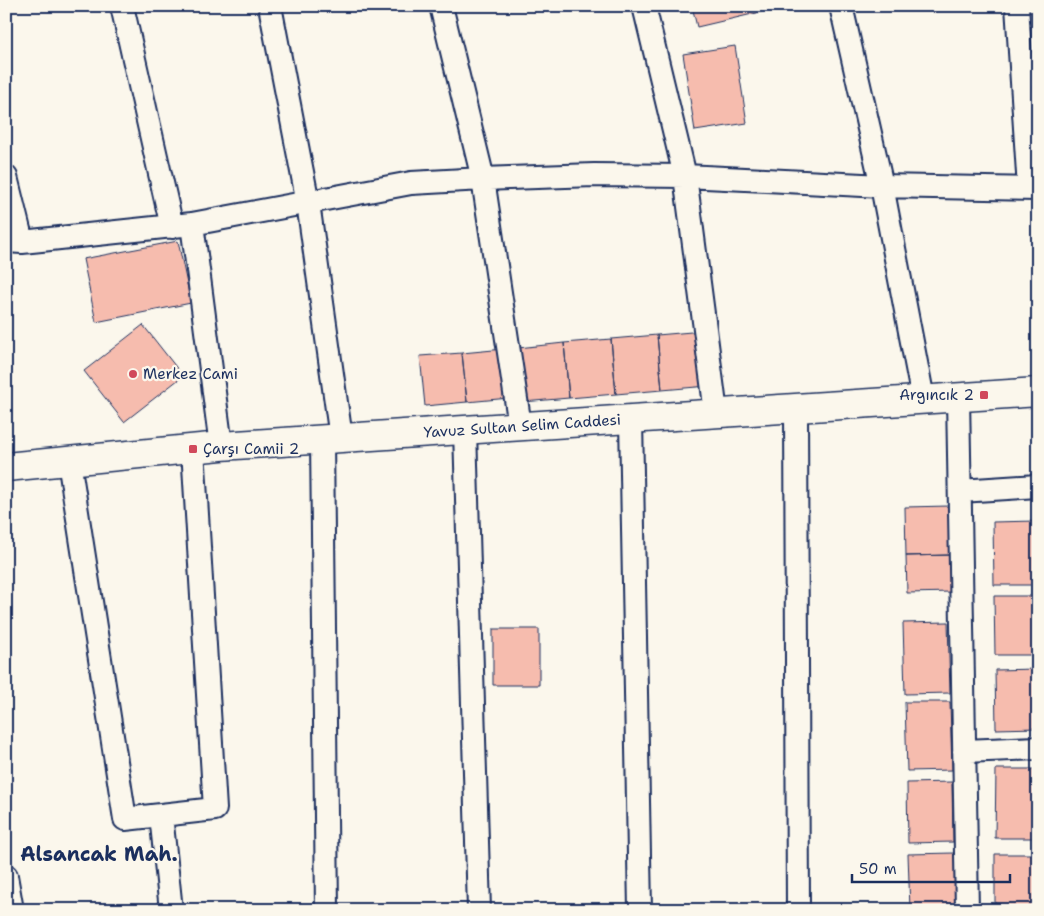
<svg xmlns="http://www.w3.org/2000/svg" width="1044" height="916" font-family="'Shantell Sans',sans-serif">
  <rect width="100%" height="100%" fill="#fbf7ec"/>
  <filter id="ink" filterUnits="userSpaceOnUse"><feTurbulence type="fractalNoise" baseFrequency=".02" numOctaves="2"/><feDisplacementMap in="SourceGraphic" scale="10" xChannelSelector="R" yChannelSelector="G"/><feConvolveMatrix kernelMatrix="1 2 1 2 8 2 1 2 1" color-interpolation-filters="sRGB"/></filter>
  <g filter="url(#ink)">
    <path fill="#f6bcae" stroke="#1b2f5e" d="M 692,6 L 778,6 L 778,8 L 697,27 Z
      M 735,46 L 747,123 L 695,131 L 683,54 Z
      M 178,241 L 191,303 L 96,322 L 83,259 Z
      M 143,325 L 183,376 L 124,422 L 84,371 Z
      M 703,331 L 708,386 L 662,390 L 657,335 Z
      M 657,335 L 662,390 L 616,394 L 611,339 Z
      M 611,339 L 616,394 L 569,398 L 564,343 Z
      M 564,343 L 569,398 L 523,402 L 518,348 Z
      M 504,349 L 509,398 L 467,402 L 462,353 Z
      M 462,353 L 467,402 L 425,406 L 420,356 Z
      M 949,506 L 950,555 L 906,556 L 905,507 Z
      M 1036,521 L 1036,585 L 994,585 L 993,522 Z
      M 950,555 L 951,592 L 907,593 L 906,556 Z
      M 994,596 L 1037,596 L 1037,655 L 995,655 Z
      M 948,622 L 950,693 L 905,694 L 903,623 Z
      M 493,629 L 539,629 L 539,685 L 493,685 Z
      M 1037,669 L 1038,728 L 996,729 L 995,670 Z
      M 905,702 L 950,702 L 952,770 L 907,771 Z
      M 996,769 L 1038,769 L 1038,838 L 995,838 Z
      M 952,782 L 953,842 L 908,843 L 907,783 Z
      M 954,853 L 955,910 L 910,910 L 908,854 Z
      M 995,854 L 1038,854 L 1038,910 L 995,910 Z"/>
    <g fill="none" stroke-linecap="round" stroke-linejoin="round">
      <g stroke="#1b2f5e" stroke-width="26">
        <path id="street" d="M 122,6 L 172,227
          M 270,6 L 308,203 L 341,438
          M 441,6 L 483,179 L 520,426
          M 644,6 L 685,176 L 716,413
          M 841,6 L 882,186 L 923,399
          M 1017,6 L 1029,189
          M 6,177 L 22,242
          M 192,224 L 221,446
          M 6,241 L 22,242 L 192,224 L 411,183 L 483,179 L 594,175 L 685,176 L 882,186 L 1038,189
          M 958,397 L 967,910
          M 796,408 L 798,910
          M 631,419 L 640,910
          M 465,430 L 479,910
          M 322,439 L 327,910
          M 69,461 L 125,819 L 215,809 L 193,449
          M 960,491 L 1038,486
          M 964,751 L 1038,748
          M 161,815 L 171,910
          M 6,876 L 12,910"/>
      </g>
      <g stroke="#1b2f5e" stroke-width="31">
        <g id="secondary">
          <path id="s1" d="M 6,467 L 221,446 L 1038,392"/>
        </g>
      </g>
      <use href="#street" stroke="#fbf7ec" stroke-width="22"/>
      <use href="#secondary" stroke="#fbf7ec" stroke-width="28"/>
    </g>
  </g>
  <g fill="#d1495b" stroke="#fbf7ec" stroke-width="2">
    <circle cx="133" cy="374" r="5"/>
    <rect x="979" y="390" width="10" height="10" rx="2.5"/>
    <rect x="188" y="444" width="10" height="10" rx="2.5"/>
  </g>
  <g text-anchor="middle" stroke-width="4.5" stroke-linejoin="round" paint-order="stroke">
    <g font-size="15" fill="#1b2f5e" stroke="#fbf7ec" text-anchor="start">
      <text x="143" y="379">Merkez Cami</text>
      <text x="974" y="400" text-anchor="end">Argıncık 2</text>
      <text x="203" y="454">Çarşı Camii 2</text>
    </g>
    <g font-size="15" fill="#1b2f5e" stroke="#fbf7ec">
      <text dy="5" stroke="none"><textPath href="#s1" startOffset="518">Yavuz Sultan Selim Caddesi</textPath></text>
    </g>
    <g font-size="20" font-weight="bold" fill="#1b2f5e" stroke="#fbf7ec">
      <text x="99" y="861">Alsancak Mah.</text>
    </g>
  </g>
  <rect width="1044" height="916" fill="none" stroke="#fbf7ec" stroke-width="25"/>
  <rect x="12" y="12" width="1019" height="891" fill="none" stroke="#1b2f5e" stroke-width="2" filter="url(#ink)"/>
  <path d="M852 874v8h158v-8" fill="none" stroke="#1b2f5e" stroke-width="2.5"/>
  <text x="859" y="874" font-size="15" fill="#1b2f5e" stroke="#fbf7ec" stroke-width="4" paint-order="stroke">50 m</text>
</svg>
